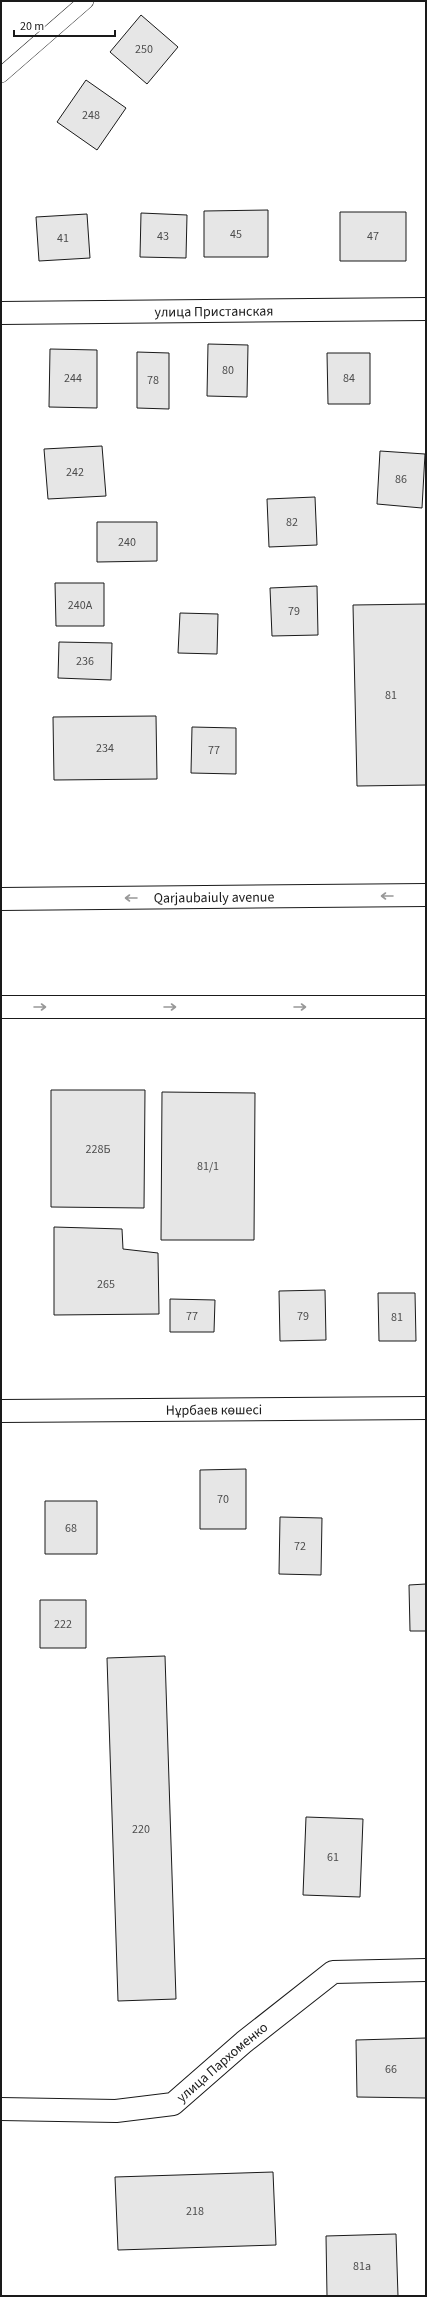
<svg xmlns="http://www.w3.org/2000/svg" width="427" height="2297" font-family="'Source Sans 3',sans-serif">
  <rect width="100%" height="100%" fill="#fff"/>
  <path fill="#e6e6e6" stroke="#1a1a1a" d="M 141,15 L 178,47 L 147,84 L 110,52 Z
    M 86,80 L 126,108 L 97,150 L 57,122 Z
    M 268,210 L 268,257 L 204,257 L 204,211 Z
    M 340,212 L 406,212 L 406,261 L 340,261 Z
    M 141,213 L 187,215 L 186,258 L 140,257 Z
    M 87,214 L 90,258 L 39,261 L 36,217 Z
    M 208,344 L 248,345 L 247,397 L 207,396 Z
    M 50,349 L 97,350 L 97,408 L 49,407 Z
    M 137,352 L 169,353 L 169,409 L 137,408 Z
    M 327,353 L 370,353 L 370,404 L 328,404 Z
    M 102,446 L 106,496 L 48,499 L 44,449 Z
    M 380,451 L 425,454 L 422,508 L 377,504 Z
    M 315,497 L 317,545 L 269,547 L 267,499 Z
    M 97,522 L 157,522 L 157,561 L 97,562 Z
    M 55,583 L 104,583 L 104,626 L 56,626 Z
    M 317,586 L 318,635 L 272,636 L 270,588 Z
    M 426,604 L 426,785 L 357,786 L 353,605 Z
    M 180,613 L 218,614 L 217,654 L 178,653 Z
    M 59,642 L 112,643 L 111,680 L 58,678 Z
    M 156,716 L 157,779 L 54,780 L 53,717 Z
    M 192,727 L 236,728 L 236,774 L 191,773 Z
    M 51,1090 L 145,1090 L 144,1208 L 51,1207 Z
    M 162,1092 L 255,1093 L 254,1240 L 161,1240 Z
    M 54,1227 L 122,1229 L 123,1249 L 158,1253 L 159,1314 L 54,1315 Z
    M 325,1290 L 326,1340 L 280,1341 L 279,1291 Z
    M 378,1293 L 415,1293 L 416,1341 L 379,1341 Z
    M 170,1299 L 215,1300 L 214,1332 L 170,1332 Z
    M 246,1469 L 246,1529 L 200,1529 L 200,1470 Z
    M 45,1501 L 97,1501 L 97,1554 L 45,1554 Z
    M 280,1517 L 322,1518 L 321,1575 L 279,1574 Z
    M 426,1584 L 426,1631 L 410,1631 L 409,1585 Z
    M 40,1600 L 86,1600 L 86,1648 L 40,1648 Z
    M 165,1656 L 176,1999 L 118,2001 L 107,1658 Z
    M 306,1817 L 363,1819 L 360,1897 L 303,1895 Z
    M 426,2038 L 426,2098 L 357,2097 L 356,2040 Z
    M 273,2172 L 276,2245 L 118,2250 L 115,2177 Z
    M 396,2234 L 398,2296 L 327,2296 L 326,2236 Z"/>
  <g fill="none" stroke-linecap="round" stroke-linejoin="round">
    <g stroke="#1a1a1a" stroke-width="16">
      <path id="lane" d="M 1,75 L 86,1"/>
    </g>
    <g stroke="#1a1a1a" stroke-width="24">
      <g id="street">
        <path id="s1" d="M 1,313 L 426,309"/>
        <path id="s2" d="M 1,1411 L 426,1408"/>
        <path id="s3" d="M 1,2109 L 116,2111 L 173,2104 L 244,2042 L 333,1972 L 426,1970"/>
      </g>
    </g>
    <g stroke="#1a1a1a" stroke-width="24">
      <g id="highway">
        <path id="s4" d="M 1,899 L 426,895"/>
        <path d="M 1,1007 L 426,1007"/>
      </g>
    </g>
    <use href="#lane" stroke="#fff" stroke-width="15"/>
    <use href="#street" stroke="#fff" stroke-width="22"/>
    <use href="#highway" stroke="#fff" stroke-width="22"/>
  </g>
  <defs><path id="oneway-shaft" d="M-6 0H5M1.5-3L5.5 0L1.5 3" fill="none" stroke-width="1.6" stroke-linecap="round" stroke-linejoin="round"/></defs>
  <g stroke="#989898">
    <use href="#oneway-shaft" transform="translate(387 896) rotate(180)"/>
    <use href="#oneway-shaft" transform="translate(131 898) rotate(180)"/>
    <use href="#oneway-shaft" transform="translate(40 1007)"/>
    <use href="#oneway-shaft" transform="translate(170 1007)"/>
    <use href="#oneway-shaft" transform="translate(300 1007)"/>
  </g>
  <g text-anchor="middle" stroke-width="3" stroke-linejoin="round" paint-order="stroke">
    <g font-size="12" fill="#4d4d4d">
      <text x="144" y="53">250</text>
      <text x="91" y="119">248</text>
      <text x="236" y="238">45</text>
      <text x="163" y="240">43</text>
      <text x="373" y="240">47</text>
      <text x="63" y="242">41</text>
      <text x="228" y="374">80</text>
      <text x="73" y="382">244</text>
      <text x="349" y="382">84</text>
      <text x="153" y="384">78</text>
      <text x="75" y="476">242</text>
      <text x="401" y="483">86</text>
      <text x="292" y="526">82</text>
      <text x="127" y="546">240</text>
      <text x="80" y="609">240A</text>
      <text x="294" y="615">79</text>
      <text x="85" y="665">236</text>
      <text x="391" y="699">81</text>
      <text x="105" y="752">234</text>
      <text x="214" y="754">77</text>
      <text x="98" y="1153">228Б</text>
      <text x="208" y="1170">81/1</text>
      <text x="106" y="1288">265</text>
      <text x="192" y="1320">77</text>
      <text x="303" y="1320">79</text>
      <text x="397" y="1321">81</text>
      <text x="223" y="1503">70</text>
      <text x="71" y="1532">68</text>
      <text x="300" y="1550">72</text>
      <text x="63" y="1628">222</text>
      <text x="141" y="1833">220</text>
      <text x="333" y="1861">61</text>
      <text x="391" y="2073">66</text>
      <text x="195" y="2215">218</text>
      <text x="362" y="2270">81а</text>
    </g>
    <g font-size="14" fill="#1a1a1a" stroke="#fff">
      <text dy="5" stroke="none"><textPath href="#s1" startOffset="213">улица Пристанская</textPath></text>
      <text dy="5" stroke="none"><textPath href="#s4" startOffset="213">Qarjaubaiuly avenue</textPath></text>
      <text dy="5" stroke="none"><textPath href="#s2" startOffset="213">Нұрбаев көшесі</textPath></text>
      <text dy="5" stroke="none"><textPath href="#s3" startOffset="237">улица Пархоменко</textPath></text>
    </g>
  </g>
  <rect width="427" height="2297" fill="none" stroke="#1a1a1a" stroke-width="4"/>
  <path d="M14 30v6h101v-6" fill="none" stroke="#1a1a1a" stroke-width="2"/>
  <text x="20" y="30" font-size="12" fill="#1a1a1a" stroke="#ffffff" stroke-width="3" paint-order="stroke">20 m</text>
</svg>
